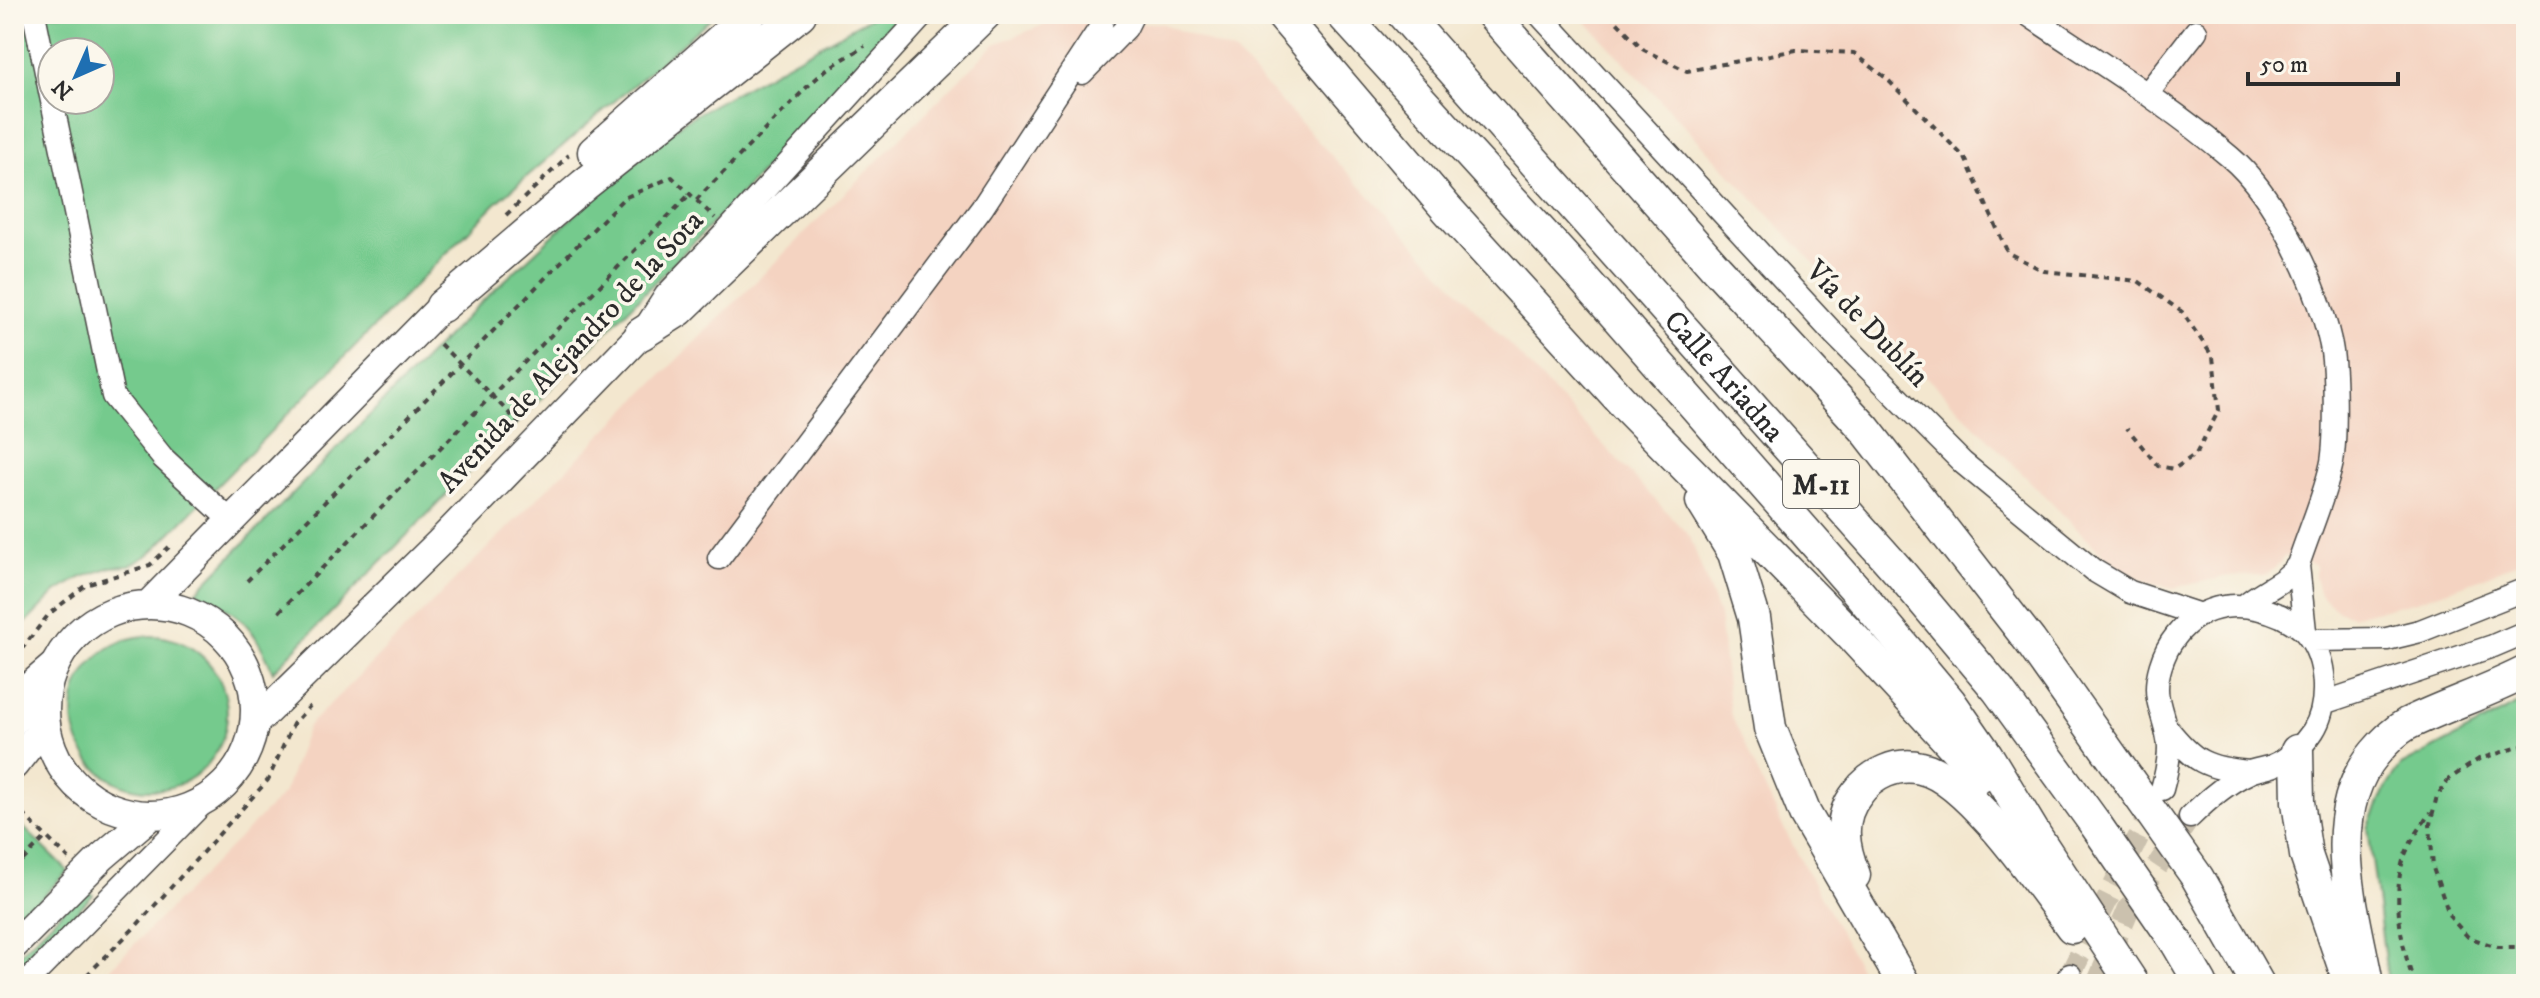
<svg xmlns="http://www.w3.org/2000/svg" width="2540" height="998" font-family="'IM FELL DW Pica',serif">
  <rect width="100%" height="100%" fill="#fbf7ec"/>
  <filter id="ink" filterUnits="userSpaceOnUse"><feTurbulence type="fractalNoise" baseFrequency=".0125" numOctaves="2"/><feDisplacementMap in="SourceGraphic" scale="16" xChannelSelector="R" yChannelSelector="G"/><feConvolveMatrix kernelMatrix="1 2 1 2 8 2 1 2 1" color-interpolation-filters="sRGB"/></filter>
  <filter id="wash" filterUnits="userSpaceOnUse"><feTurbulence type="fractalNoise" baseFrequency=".006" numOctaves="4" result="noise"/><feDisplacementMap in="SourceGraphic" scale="32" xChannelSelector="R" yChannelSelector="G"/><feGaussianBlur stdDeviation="1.8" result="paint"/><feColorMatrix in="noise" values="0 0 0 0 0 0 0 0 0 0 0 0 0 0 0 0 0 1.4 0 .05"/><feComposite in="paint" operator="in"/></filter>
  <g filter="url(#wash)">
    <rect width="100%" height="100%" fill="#f3e7cf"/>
    <path fill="#f4d3c1" d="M 1579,14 L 2526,14 L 2526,558 L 2480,579 L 2413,602 L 2353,616 L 2338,611 L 2320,595 L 2315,578 L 2315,565 L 2285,556 L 2273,570 L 2264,575 L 2228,576 L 2174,588 L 2147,582 L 2119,568 L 2103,555 L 1815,264 Z
      M 1051,22 L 1161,23 L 1235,53 L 1690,537 L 1719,616 L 1730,713 L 1784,829 L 1859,967 L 1875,984 L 95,984 L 284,793 L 308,726 L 995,44 Z"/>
    <path fill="#75ca8d" stroke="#507a5c" stroke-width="2" fill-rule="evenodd" d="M 14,14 L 716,14 L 495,204 L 150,554 L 129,566 L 111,567 L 80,578 L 56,592 L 14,635 ZM 52,52 L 100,52 L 100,100 L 52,100 Z
      M 877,14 L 899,14 L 858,67 L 740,195 L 273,672 C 252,624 244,616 196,592 L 472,311 L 591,200 L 684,121 Z
      M73 713a77 77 0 1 1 154 0a77 77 0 1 1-154 0Z
      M 2526,700 L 2526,984 L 2388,984 L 2368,828 L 2384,791 L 2401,766 Z
      M 14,818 L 68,871 L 14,926 Z
      M 86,887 L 93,895 L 14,975 L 14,960 Z"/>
  </g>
  <g filter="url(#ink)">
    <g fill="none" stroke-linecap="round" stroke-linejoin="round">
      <path stroke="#cbc1ae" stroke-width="22" stroke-dasharray="22 11" stroke-linecap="butt" d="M 2070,975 L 2156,801
        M 2097,984 L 2129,908 L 2190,817"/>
      <g stroke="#494744" stroke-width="25">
        <path id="minor" d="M 34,14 L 113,396 L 163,458 L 230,520
          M 1539,14 L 1835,335 L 1963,463 L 2093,570 L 2130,592 L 2200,615
          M 2027,14 C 2095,60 2167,103 2230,157 C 2275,195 2317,283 2330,341 C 2336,364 2336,438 2332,462 C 2325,496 2309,531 2298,565 C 2285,583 2262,590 2245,605
          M 1082,73 L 1126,28 L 1133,14
          M 2147,94 L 2196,31
          M 646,326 L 666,295 L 728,230 L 924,14
          M 719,558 L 982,208 L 1100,28 L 1104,14
          M 2298,565 L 2305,631
          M 2311,640 L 2387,639 L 2420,631 L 2526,589
          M 14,696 L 57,659
          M 2323,703 L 2493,646 L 2526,632
          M 14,725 L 47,689
          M 2167,728 C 2194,762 2206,768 2249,772
          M 2162,789 C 2166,775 2169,761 2169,747 C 2168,730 2161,715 2158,699 C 2154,679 2163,652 2176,636 C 2203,601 2243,600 2281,616 C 2289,620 2300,626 2306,633 C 2327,658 2330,704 2313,731 C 2303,746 2288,760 2272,766 C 2264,769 2255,769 2248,773 C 2226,783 2207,800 2190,817
          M 25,984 L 205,801
          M 2064,984 L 2070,975"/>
      </g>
      <g stroke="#494744" stroke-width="31">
        <path id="major" d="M45 710a105 105 0 1 1 210 0a105 105 0 1 1-210 0Z
          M 148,605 L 442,306
          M 255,723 L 440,542 L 641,334
          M 14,765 L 45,726
          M 14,945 L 102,857 L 150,816"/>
      </g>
      <g stroke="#494744" stroke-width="35">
        <g id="highway">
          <path d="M 1281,14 L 1447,209 L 1629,409 L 1849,633 L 1981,776"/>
          <path d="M 1342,14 L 1582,277 L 1859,593 L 1950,702 L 1986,754 L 2035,835 L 2133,984"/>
          <path id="s1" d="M 1403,14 L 1901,574 L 1998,690 L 2096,825 L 2177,943 L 2201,984"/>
          <path d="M 1492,14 L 1717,269 L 1865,429 L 2030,641 L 2197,877 L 2258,984"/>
          <path d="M 594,152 L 750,14"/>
          <path d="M 442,306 L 584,185 L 800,14"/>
          <path d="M 641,334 L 679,310 L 985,14"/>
          <path d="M 1702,501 L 1734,553 L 1754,618 L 1770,728 L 1805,814 L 1904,984"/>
          <path d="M 2297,751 L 2298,802 L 2306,855 L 2350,984"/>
          <path d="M 1854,875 C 1843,848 1837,819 1857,794 C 1871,774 1897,762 1921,768 C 1969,778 2042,887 2072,927"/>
          <path d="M 2367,984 C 2354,911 2322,815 2375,753 C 2384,742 2395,731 2407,724 C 2446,705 2487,692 2526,672"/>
        </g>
      </g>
      <path stroke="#494744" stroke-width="4" stroke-dasharray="6 6" stroke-linecap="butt" d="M 1609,14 L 1644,50 L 1687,71 L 1796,50 L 1854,53 L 1886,78 L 1965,158 L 2008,253 L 2044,271 L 2138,281 L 2182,312 L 2213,357 L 2219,410 L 2196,454 L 2174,469 L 2158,466 L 2127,428
        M 696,200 L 807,87 L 827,69 L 865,46
        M 506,215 L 569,155
        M 440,344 L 520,424
        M 247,581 L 624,198 L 672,177 L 715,218
        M 279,612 L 689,195
        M 14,659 L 49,614 L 86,585 L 150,565 L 169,547
        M 2526,745 L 2479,759 L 2449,779 L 2437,796 L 2430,824 L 2433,868 L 2450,917 L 2468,937 L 2485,943 L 2498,947 L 2517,947 L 2526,942
        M 14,805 L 69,859
        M 14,823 L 23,813
        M 14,869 L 46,837
        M 78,984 L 137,925 L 268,780 L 293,724 L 310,706
        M 2415,984 C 2401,949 2391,891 2405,855 C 2411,840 2422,826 2430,812"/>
      <use href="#minor" stroke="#fff" stroke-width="22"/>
      <use href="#major" stroke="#fff" stroke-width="28"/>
      <use href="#highway" stroke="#fff" stroke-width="32"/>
    </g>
  </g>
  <g text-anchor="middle" stroke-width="7" stroke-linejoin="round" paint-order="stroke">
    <rect fill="#fbf7ec" stroke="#696865" stroke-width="2" x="1783" y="460" width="76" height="48" rx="6"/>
    <g font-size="28" font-weight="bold" fill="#2b2b2b">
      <text x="1821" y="494">M-11</text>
    </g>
    <g font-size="30" fill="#2b2b2b" stroke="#fbf7ec">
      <text transform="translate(1868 323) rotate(46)" y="10">Vía de Dublín</text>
      <text transform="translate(570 351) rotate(-47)" y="10">Avenida de Alejandro de la Sota</text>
      <text dy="10" stroke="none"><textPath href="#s1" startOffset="484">Calle Ariadna</textPath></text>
    </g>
  </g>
  <rect width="2540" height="998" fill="none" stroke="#fbf7ec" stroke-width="48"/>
  <g transform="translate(76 76) rotate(225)"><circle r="38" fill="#fbf7ec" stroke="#a8a59f" stroke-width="2"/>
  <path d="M0-6L14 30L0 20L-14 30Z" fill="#1f6fb2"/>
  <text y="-12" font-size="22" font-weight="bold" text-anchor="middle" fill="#2b2b2b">N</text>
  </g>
  <path d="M2248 72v12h150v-12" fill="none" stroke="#2b2b2b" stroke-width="4"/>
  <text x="2260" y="72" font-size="24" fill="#2b2b2b" stroke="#fbf7ec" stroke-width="6" paint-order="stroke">50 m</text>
</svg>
